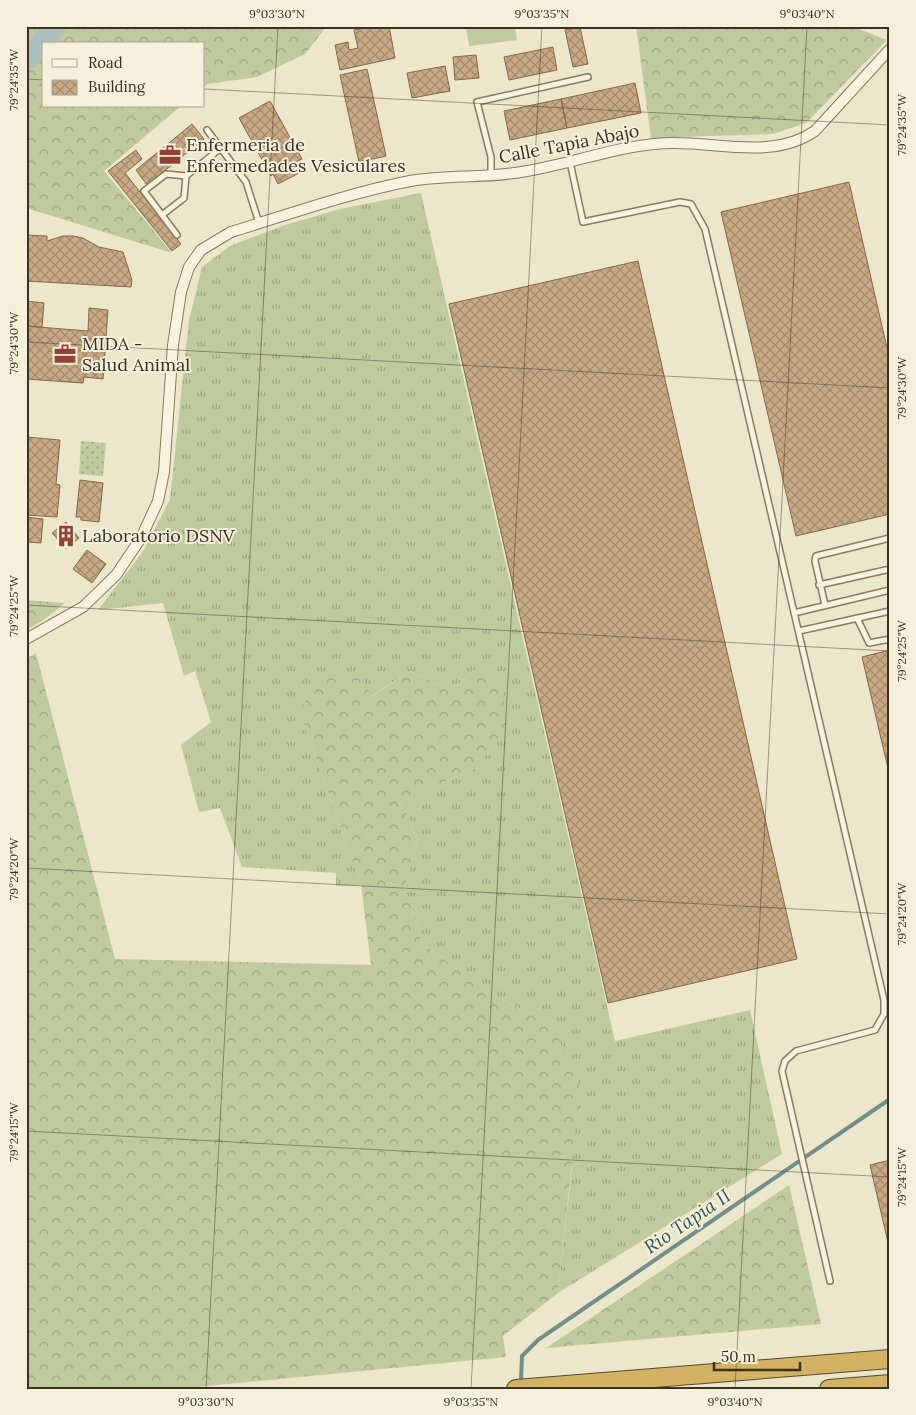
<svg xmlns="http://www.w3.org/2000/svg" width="916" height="1415" font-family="Lora,serif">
  <defs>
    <pattern id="grass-tufts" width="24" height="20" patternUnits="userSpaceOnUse" patternTransform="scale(1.25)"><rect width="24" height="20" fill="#bfca9f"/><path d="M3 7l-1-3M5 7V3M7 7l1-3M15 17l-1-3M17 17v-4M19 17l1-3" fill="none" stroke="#9ca581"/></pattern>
    <pattern id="forest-crowns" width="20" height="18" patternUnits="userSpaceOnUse" patternTransform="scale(1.25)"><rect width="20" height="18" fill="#bfca9f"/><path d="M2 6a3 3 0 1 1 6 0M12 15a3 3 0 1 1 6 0" fill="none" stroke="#9ca581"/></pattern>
    <pattern id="park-dots" width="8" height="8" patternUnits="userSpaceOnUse" patternTransform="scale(1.25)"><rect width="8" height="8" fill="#bfca9f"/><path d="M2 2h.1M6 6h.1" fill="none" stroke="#9ca581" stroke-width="1.8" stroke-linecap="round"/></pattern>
    <pattern id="building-cross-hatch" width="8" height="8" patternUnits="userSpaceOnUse" patternTransform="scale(1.25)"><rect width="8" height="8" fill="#c7a984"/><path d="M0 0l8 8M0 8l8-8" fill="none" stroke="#a38a6c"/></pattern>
  </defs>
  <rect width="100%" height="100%" fill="#ece7cb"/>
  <path fill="url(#grass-tufts)" d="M 421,193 L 615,1041 L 750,1010 L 782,1154 L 558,1293 L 572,1166 L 553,1026 L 487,991 L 422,943 L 405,887 L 417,841 L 401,801 L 477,768 L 477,668 L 450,691 L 410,671 L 371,696 L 300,713 L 361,885 L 336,886 L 336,873 L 242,867 L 220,808 L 199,812 L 181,745 L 211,722 L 195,671 L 184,676 L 163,603 L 98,610 L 144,550 L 170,499 L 189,320 L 202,267 L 230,246 L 285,225 L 340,209 Z"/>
  <path fill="url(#forest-crowns)" d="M 26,26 L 327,26 L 305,54 L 257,77 L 207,84 L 204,87 L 204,44 L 44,44 L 44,106 L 181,106 L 104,171 L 172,253 L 26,208 Z
    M 636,26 L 851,26 L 887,40 L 806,123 L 773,134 L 651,138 Z
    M 26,600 L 65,603 L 42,621 L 26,630 Z
    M 36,653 L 115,959 L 371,965 L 361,885 L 300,713 L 319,672 L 359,675 L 372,696 L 410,671 L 450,691 L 477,668 L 503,683 L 506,727 L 477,768 L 401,801 L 417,841 L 405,887 L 422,943 L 487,991 L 553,1026 L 580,1087 L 558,1293 L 503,1336 L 506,1357 L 177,1389 L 26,1389 L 26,659 Z
    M 789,1185 L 821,1324 L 546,1348 Z"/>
  <path fill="url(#park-dots)" d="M 81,441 L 106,443 L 103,476 L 79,474 Z"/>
  <path fill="#bfca9f" d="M 466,26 L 515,26 L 517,40 L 469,46 Z"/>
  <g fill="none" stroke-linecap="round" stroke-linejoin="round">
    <path stroke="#728f8c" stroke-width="4" d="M 521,1380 L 522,1356 L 538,1340 L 890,1099"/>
    <path stroke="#abc1be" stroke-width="21" d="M 26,60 L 56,26"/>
  </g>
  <path fill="url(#building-cross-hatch)" stroke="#856947" d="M 369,26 L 389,26 L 395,58 L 340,70 L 335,45 L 348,42 L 349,50 L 358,48 L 354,30 Z
    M 580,27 L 588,64 L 573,67 L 565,30 Z
    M 553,47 L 557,70 L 509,80 L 504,57 Z
    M 476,55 L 479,78 L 455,80 L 453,57 Z
    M 445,66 L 450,91 L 412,98 L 407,73 Z
    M 367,69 L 386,156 L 359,162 L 340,75 Z
    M 635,83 L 641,113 L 567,128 L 561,99 Z
    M 561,99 L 567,128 L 510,140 L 504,111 Z
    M 270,101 L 302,159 L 294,163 L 299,173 L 278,184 L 273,174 L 271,176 L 239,118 Z
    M 192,124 L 204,139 L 147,185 L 136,170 Z
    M 136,150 L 142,159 L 125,173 L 181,244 L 172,251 L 108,171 Z
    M 849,182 L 890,361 L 890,514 L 796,536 L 721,212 Z
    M 26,235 L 47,236 L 47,241 L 63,236 L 73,236 L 83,238 L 99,247 L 123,252 L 132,280 L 131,287 L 26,281 Z
    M 638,261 L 797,959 L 608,1003 L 449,304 Z
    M 26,301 L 44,303 L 42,327 L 26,326 Z
    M 89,308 L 108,310 L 103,379 L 84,377 L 83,383 L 26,379 L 26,326 L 88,331 Z
    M 26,437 L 60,440 L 56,484 L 60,485 L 57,517 L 26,515 Z
    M 80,480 L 103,483 L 99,522 L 81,520 L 81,517 L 76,517 Z
    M 26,517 L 43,519 L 41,543 L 26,542 Z
    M 66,522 L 79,538 L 66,549 L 52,533 Z
    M 87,550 L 106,564 L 92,583 L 73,569 Z
    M 890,650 L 890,777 L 862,657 Z
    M 890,1160 L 890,1251 L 870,1165 Z"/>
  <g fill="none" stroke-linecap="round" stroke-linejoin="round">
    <g stroke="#887b60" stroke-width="8">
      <path id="lane" d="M 207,130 L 246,182 L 259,223
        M 570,162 L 583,222 L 680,202 L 691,204 L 705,229 L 884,1000 L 884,1014 L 875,1030 L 796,1051 L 785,1061 L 782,1071 L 830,1281
        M 491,175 L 491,157 L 477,102 L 588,77
        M 186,176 L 221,148
        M 162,215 L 184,198 L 186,176
        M 177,235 L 144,191 L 166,174 L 186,176
        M 819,585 L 890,569
        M 825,605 L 815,561 L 816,556 L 890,538
        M 794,613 L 890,590
        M 857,618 L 869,643 L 890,639
        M 799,631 L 890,611"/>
    </g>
    <g stroke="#887b60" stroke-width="12">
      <path id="street" d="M 26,639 L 83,607 L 116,575 L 141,538 L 158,501 L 164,472 L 173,345 L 181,292 L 189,267 L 201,250 L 231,232 C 290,214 349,193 410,181 C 448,174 488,179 527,171 C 575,163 622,144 671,143 C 719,142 773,160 815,131 L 890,49"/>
    </g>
    <g stroke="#564933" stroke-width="20">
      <path id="highway" d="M 516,1389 L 890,1359
        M 829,1389 L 890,1384"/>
    </g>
    <use href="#lane" stroke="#f7f3de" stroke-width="5"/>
    <use href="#street" stroke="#f7f3de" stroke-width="10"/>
    <use href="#highway" stroke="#d3b263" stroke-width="18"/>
  </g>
  <path fill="none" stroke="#3a3122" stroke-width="1" stroke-opacity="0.45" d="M 26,79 L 44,80M 204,89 L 890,125M 26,342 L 890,388M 26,605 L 890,651M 26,868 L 890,914M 26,1131 L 890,1177M 206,1389 L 278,26M 471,1389 L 542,26M 735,1389 L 807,26"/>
  <defs>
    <g id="office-bare" transform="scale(1.725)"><path d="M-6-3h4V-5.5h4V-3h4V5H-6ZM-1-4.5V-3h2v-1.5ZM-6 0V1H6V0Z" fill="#934134" stroke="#f4f0da" stroke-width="2.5" paint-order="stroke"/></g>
    <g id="building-bare" transform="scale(1.725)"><path d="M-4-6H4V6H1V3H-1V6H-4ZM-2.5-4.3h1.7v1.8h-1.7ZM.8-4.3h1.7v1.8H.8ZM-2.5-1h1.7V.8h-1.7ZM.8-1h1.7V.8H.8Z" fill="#934134" stroke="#f4f0da" stroke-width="2.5" paint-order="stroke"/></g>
  </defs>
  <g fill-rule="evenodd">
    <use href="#office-bare" x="170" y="155"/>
    <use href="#office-bare" x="65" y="354"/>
    <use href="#building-bare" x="66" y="536"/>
  </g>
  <g text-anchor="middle" stroke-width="4" stroke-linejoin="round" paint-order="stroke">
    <g font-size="18" fill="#3a3122" stroke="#f4f0da">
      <text transform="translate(569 144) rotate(-11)" y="6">Calle Tapia Abajo</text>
    </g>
    <g font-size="18" fill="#3a3122" stroke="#f4f0da" text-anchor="start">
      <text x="186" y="151">Enfermeria de<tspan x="186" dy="21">Enfermedades Vesiculares</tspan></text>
      <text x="82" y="350">MIDA -<tspan x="82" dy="21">Salud Animal</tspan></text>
      <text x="82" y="542">Laboratorio DSNV</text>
    </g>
    <g font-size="19" font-style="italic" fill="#335558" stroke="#f4f0da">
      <text transform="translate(687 1221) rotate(-34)" y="7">Rio Tapia II</text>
    </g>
  </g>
  <rect width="916" height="1415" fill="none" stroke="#f4f0da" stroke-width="55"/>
  <rect x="42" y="42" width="162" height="65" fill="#f4f0da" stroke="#aaa490"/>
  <rect x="52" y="59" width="25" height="8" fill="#f7f3de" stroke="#aaa490"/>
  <text x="88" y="68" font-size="15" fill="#3a3122">Road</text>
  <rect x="52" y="80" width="25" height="15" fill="url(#building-cross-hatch)" stroke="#aaa490"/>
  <text x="88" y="92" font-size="15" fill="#3a3122">Building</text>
  <path d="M714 1362v8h86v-8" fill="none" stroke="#3a3122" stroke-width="2.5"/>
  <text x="721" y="1362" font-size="15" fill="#3a3122" stroke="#f4f0da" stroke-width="4" paint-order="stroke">50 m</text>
  <rect x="28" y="28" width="860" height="1360" fill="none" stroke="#3a3122" stroke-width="2"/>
  <g font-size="12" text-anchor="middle" fill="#3a3122">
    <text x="277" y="18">9°03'30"N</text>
    <text x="542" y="18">9°03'35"N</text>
    <text x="807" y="18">9°03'40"N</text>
    <text transform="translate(14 80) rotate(-90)" y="4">79°24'35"W</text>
    <text transform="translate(902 125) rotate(-90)" y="4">79°24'35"W</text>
    <text transform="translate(14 343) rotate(-90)" y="4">79°24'30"W</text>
    <text transform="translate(902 388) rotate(-90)" y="4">79°24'30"W</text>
    <text transform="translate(14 606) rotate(-90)" y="4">79°24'25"W</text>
    <text transform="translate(902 651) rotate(-90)" y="4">79°24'25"W</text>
    <text transform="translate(14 869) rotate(-90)" y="4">79°24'20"W</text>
    <text transform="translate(902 914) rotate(-90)" y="4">79°24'20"W</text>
    <text transform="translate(14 1132) rotate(-90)" y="4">79°24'15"W</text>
    <text transform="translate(902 1177) rotate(-90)" y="4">79°24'15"W</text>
    <text x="206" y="1406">9°03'30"N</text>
    <text x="471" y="1406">9°03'35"N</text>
    <text x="735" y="1406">9°03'40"N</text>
  </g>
</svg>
